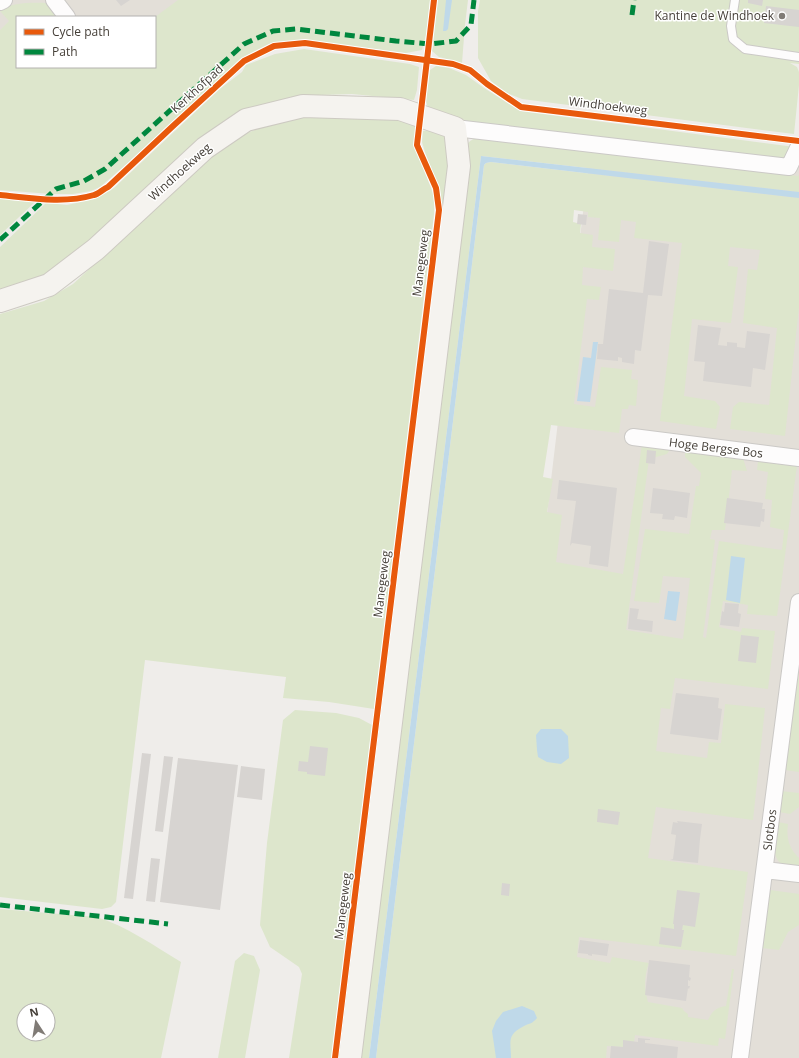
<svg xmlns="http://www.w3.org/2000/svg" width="799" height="1058" font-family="'Open Sans',sans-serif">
  <rect width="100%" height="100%" fill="#efedea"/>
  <path fill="#e3dfd8" d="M 0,0 L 203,0 L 155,29 L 155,17 L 17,17 L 17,67 L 0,120 Z
    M 592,137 L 799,162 L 799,1058 L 482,1058 Z"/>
  <path fill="#dde6cc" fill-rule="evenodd" d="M 178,0 L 430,0 L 426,35 L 422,50 L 406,53 L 304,40 L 271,43 L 242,58 L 129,162 L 100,187 L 91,191 L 73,194 L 51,194 L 0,190 L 0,30 L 9,21 L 0,11 L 0,10 C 10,3 33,2 45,3 L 48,4 L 59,17 L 17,17 L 17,67 L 155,67 L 155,17 Z
    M 438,0 L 468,0 L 465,25 L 462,63 L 439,57 L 432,51 Z
    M 480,0 L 799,0 L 799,64 L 790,63 L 797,67 L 799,72 L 799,85 L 794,134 L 522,99 L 507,93 L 491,81 L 478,58 L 478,11 Z
    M 304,49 L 410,64 L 419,67 L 417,90 L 414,100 L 352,94 L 320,95 L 284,100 L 63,265 L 22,286 L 0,291 L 0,247 L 46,203 L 67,205 L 95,199 L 114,188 L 221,88 L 242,72 L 246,65 L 275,54 Z
    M 436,66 L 449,68 L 466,75 L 484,88 L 520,111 L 795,147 L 788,156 L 779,160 L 477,124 C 460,119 445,113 428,108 L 426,101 L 430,70 Z
    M 316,117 L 386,117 L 416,124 L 414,144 L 434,196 L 434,214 L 374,709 L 329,702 L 283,698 L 286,677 L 145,660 L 116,902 L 111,907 L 102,909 L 0,897 L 0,314 L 44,301 L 73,284 L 217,151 L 247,133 L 280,120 Z
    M 434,130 L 445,137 C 452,161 446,185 442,209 L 439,185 L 435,179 L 425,152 L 422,142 L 423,131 Z
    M 477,137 L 798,176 L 799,174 L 799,192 L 481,156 L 369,1058 L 359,1058 L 465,147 L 470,141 Z
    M 491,162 L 799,198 L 799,307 L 785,436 L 730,429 L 733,407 L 739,402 L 769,405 L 777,328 L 743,323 L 748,269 L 757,270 L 760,250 L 730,247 L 728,266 L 738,267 L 731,323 L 692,319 L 684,396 L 715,401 L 720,407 L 716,429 L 660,421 L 682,243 L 634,238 L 636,222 L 621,220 L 619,242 L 598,240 L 600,218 L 588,217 L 588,212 L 574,210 L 573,222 L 581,224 L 580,233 L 593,235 L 592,247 L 615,249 L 613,271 L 583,267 L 582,285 L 601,287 L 599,300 L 587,299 L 574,404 L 595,407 L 601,367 L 632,370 L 631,379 L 638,380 L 636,406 L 629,405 L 628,409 L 622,409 L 619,433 L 551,425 L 543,477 L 553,479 L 547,512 L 562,515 L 556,562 L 623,574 L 642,444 L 671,448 L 667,454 L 649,459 L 626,630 L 683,639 L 690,578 L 663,576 L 659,603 L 634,601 L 645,529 L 689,534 L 696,486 L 699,486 L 701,473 L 685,457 L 685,451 L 743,458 L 747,471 L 732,470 L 725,530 L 712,530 L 710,539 L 715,540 L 703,637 L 706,638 L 719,541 L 782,550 L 784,530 L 770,527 L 772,500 L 765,499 L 768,472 L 757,470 L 758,461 L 797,465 L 777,616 L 747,614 L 748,605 L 723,601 L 719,627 L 741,632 L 742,628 L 775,631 L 768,689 L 675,678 L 670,709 L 661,708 L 656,751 L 707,758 L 709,742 L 721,743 L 725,704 L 765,708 L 753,820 L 656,807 L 648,858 L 748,872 L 736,956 L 579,937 L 577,957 L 610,963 L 612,957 L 649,963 C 644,976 644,988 648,1002 L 682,1008 L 684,1011 L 688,1014 L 688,1017 L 708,1020 C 712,1011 717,1007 726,1006 L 732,969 L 734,969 L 725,1039 L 719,1038 L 718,1046 L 635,1035 L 634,1042 L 624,1041 L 623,1047 L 607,1046 L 606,1058 L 376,1058 L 484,165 L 486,163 Z
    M 0,199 L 35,202 L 0,235 Z
    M 799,655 L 799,772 L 785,770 Z
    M 295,710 L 336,713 L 359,718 L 372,725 L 331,1058 L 289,1058 L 302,974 L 299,967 L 270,947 L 260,925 L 267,843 L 283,720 Z
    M 781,791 L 799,793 L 799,807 L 790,814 L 779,812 Z
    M 778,822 L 788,824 C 786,838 789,848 799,858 L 799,868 C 795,868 790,868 786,866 C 768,860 776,837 778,822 Z
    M 770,890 L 799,894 L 799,925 L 788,932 L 779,950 L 762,948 Z
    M 0,909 L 96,917 C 127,926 154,946 181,962 L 161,1058 L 0,1058 ZM 24,1010 L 48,1010 L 48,1034 L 24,1034 Z
    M 244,953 L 254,956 L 260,970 L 245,1058 L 218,1058 L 235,961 Z"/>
  <path fill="#bfd9e9" d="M 446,0 L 452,0 L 448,29 L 446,31 L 443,31 Z
    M 481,156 L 799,192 L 799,198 L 491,162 L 486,163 L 484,165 L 376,1058 L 369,1058 Z
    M 593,342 L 598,342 L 590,402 L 577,401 L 583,357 L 591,358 Z
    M 731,556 L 745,558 L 740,603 L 726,600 Z
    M 668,591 L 680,592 L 676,621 L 664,619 Z
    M 541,729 L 561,729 L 568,736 L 569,758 L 561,764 L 547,762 L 538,757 L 537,750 L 536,735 Z
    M 522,1006 L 534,1011 L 537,1018 C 532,1024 530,1023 524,1026 C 506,1035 511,1042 511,1058 L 496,1058 L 492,1031 L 496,1021 L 503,1012 Z"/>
  <path fill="#d7d4d1" d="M 116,0 L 130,0 L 121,6 Z
    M 748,0 L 763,0 L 762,6 L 748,3 Z
    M 766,6 L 799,10 L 799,27 L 764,23 Z
    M 578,214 L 587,215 L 586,225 L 577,224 Z
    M 649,241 L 669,244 L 662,296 L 648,295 L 641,351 L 635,350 L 634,364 L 622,362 L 622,358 L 618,357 L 618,361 L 597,359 L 598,344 L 603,344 L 609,289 L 643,293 Z
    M 698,325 L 721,328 L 718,345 L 727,346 L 727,342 L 737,343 L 737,347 L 745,348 L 747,331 L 770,334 L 765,370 L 753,368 L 751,387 L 703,381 L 705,362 L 694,361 Z
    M 647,450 L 656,451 L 655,464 L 646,463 Z
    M 559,480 L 617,488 L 608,567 L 589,564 L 591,546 L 572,543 L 570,546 L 576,501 L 557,499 Z
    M 653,488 L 690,493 L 687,518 L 675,516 L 674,520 L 662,519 L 663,514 L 650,513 Z
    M 727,498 L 763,503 L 762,509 L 765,509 L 764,522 L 761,521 L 760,527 L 724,523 Z
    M 725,603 L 739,604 L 738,613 L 741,614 L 739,627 L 720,625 L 722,611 L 724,612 Z
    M 630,608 L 639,609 L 637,619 L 653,621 L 652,632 L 628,629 Z
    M 741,635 L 759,637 L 756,663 L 738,661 Z
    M 676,693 L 719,698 L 718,708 L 722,709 L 718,740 L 670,734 Z
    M 310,746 L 328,748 L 325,776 L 307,774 L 307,772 L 298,771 L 299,761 L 308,762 Z
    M 142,753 L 151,754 L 133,899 L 124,898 Z
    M 164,756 L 173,757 L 163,832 L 155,831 Z
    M 178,758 L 238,765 L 220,910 L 160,902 Z
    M 241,766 L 265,769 L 262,800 L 237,797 Z
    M 598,809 L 620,812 L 618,825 L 597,822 Z
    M 677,821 L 702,824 L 700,839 L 698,863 L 670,860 L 673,859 L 676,835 L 671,834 L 673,822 L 678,823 Z
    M 151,858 L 160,859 L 155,902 L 146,901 Z
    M 502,883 L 510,884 L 509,896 L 501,895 Z
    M 677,890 L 700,893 L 695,927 L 683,925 L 682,930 L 684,930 L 681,947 L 659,944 L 661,927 L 674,929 L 674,924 L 673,924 Z
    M 580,940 L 609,944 L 607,956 L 592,954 L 592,956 L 588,955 L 588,954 L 578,953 Z
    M 649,960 L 690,965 L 689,977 L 691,978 L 690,981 L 688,980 L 688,986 L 690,986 L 689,989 L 688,988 L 686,1001 L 645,995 Z
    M 638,1038 L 650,1039 L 650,1040 L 645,1040 L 645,1043 L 678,1047 L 677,1058 L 610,1058 L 611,1046 L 623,1047 L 623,1040 L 638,1042 Z"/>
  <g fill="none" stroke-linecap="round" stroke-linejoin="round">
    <g stroke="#cbc9c6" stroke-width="10">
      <path id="lane" d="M 735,0 L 731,26 L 733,39 L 745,49 L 799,57"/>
    </g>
    <g stroke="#cbc9c6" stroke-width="18">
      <path id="street" d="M 54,0 L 67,17
        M 0,2 L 4,0
        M 455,128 L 789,167 L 799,146
        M 633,437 L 799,458
        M 765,870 L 799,874
        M 740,1058 L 799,602"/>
    </g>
    <g stroke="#cdcac2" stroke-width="24">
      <path id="secondary" d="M 0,301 L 49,285 L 96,249 L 205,148 L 246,120 L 303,106 L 400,109 L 455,128 L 459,166 L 350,1058"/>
    </g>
    <use href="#lane" stroke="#fdfcfc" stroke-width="8"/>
    <use href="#street" stroke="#fdfcfc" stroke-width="16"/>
    <use href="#secondary" stroke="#f5f3ef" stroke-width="22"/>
    <path stroke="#00873e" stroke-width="5" stroke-dasharray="10 5" stroke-linecap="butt" d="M 632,15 L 634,0
      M 0,240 L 56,189 L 84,181 L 105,169 L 244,44 L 273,31 L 296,29 L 396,41 L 430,44 L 456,41 L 471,25 L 474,0
      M 0,905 L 168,924"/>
    <g stroke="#fff" stroke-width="8">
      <path id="cycleway" d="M 0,195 C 30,198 64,204 94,195 C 99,194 103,189 108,187 L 173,126 L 244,61 L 274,46 L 305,43 L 453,64 L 470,70 L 487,84 L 521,107 L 799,141
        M 335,1058 L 439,210 L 436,188 L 417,145 L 434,0"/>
    </g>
    <use href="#cycleway" stroke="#e8590c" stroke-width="6"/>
  </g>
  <circle fill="#807b76" stroke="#fff" stroke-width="1.5" cx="782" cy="16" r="4"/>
  <g text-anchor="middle" stroke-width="3" stroke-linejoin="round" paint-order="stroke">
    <g font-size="12" fill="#443e37" stroke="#fff" text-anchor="end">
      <text x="774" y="20">Kantine de Windhoek</text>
    </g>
    <g font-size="12" fill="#443e37" stroke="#fff">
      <text transform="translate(197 89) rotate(-42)" y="4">Kerkhofpad</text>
      <text transform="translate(608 106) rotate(7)" y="4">Windhoekweg</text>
      <text transform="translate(180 172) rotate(-42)" y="4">Windhoekweg</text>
      <text transform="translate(421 263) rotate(-83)" y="4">Manegeweg</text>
      <text transform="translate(716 448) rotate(7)" y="4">Hoge Bergse Bos</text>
      <text transform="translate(382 584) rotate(-83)" y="4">Manegeweg</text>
      <text transform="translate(770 830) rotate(-83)" y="4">Slotbos</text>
      <text transform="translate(343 906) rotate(-83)" y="4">Manegeweg</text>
    </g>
  </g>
  <rect x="16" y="16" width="140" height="52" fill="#ffffff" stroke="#b4b2af"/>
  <rect x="24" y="29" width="20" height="6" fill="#e8590c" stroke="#b4b2af"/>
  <text x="52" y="36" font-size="12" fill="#443e37">Cycle path</text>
  <rect x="24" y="49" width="20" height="6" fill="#00873e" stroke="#b4b2af"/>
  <text x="52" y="56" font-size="12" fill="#443e37">Path</text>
  <g transform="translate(36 1022) rotate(348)"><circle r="19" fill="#ffffff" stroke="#b4b2af"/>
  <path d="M0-3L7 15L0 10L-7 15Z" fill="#807b76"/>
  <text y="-6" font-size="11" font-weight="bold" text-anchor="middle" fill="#443e37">N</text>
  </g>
</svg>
